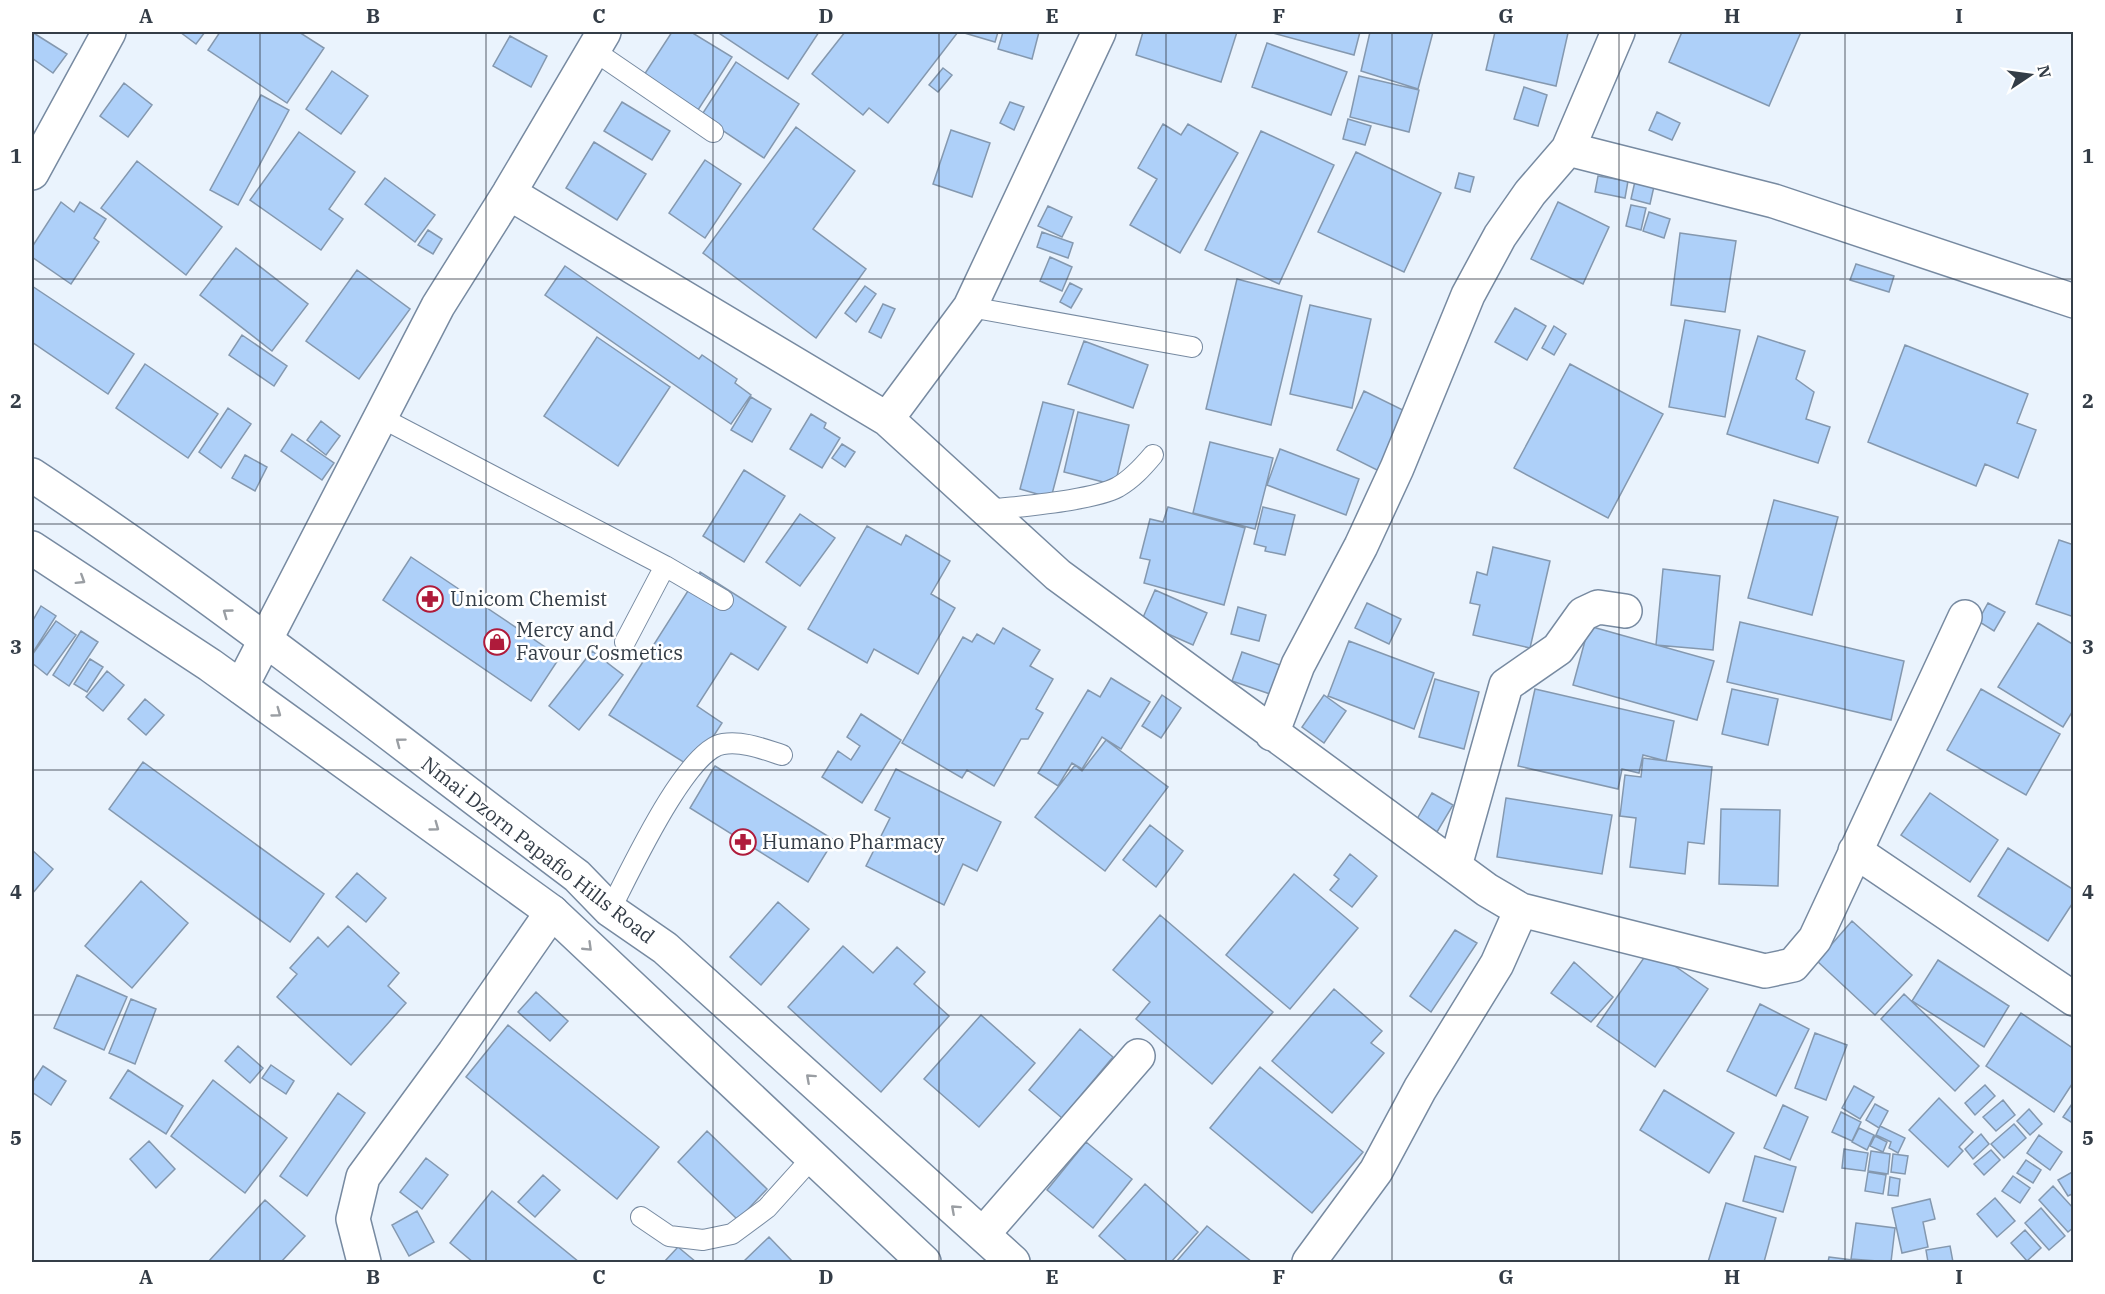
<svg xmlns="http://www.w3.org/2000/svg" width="2105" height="1294" font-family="'IBM Plex Serif',serif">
  <rect width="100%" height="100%" fill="#eaf3fd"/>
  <path fill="#aed0f9" stroke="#8498af" stroke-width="1.5" d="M 32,32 L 67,54 L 53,73 L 32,58 Z
    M 180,32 L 205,32 L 196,44 Z
    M 220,32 L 299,32 L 324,48 L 287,103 L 208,50 Z
    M 672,32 L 691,32 L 732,57 L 698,110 L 644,75 Z
    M 722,32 L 819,32 L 788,79 L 720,34 Z
    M 845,32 L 958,32 L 888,123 L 869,108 L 863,115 L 812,74 Z
    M 961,32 L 998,32 L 995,42 Z
    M 1003,32 L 1039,32 L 1032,59 L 998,49 Z
    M 1143,32 L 1237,32 L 1221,82 L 1136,55 Z
    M 1269,32 L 1360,32 L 1354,55 Z
    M 1370,32 L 1433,32 L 1418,89 L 1361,71 Z
    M 1495,32 L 1568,33 L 1556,86 L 1486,70 Z
    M 1682,32 L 1801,32 L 1769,106 L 1669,62 Z
    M 510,36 L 547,56 L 531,87 L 493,66 Z
    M 1267,43 L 1347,72 L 1331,115 L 1252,87 Z
    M 736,62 L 799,104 L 764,158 L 701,116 Z
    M 943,68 L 952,75 L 938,92 L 929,85 Z
    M 332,71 L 368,96 L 341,134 L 306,109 Z
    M 1359,76 L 1419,90 L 1409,132 L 1350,117 Z
    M 124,83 L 152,105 L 128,137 L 100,116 Z
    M 1524,87 L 1547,95 L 1538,126 L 1514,119 Z
    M 261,95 L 289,110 L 238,205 L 210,190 Z
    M 622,102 L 670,131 L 652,160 L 604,131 Z
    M 1010,102 L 1024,107 L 1014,130 L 1000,123 Z
    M 1657,112 L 1680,123 L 1672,140 L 1649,130 Z
    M 1348,119 L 1371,126 L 1365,145 L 1343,139 Z
    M 1163,124 L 1181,135 L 1188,124 L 1238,153 L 1180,253 L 1130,225 L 1157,179 L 1138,168 Z
    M 796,127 L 855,171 L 813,229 L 866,269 L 816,338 L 703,253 Z
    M 951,130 L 990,143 L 972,197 L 933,184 Z
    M 1261,131 L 1334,165 L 1279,284 L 1205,250 Z
    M 299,132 L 355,172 L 329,209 L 343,219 L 321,250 L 250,200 Z
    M 594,142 L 646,174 L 617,220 L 566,188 Z
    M 1356,152 L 1441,193 L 1404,272 L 1318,232 Z
    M 705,160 L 741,184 L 705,238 L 669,213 Z
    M 137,161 L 222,227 L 186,275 L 101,208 Z
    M 1459,173 L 1474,177 L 1470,192 L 1455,188 Z
    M 1598,176 L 1628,181 L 1625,198 L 1595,192 Z
    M 1636,177 L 1655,182 L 1650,204 L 1631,199 Z
    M 385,178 L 435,215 L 415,242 L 365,204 Z
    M 61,202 L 74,212 L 80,202 L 106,219 L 94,238 L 99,242 L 71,284 L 32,257 L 32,247 Z
    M 1558,202 L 1609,227 L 1583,284 L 1531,259 Z
    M 1631,205 L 1646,208 L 1641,230 L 1626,226 Z
    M 1048,206 L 1072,217 L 1062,237 L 1038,226 Z
    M 1649,212 L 1670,219 L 1664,238 L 1643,231 Z
    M 428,230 L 442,239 L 433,254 L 418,245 Z
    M 1042,232 L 1073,243 L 1068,258 L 1037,247 Z
    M 1680,233 L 1736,241 L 1725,312 L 1671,305 Z
    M 236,248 L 308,304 L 272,351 L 200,295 Z
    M 1050,257 L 1072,267 L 1062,291 L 1040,281 Z
    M 1856,264 L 1894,276 L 1889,292 L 1850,280 Z
    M 565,266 L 699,359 L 702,355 L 737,379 L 735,383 L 751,395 L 731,424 L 545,295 Z
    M 357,270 L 410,309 L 359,379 L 306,341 Z
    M 1237,279 L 1302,296 L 1271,425 L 1206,409 Z
    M 1070,283 L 1082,289 L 1071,308 L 1060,302 Z
    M 32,286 L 134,354 L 108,394 L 32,342 Z
    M 865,286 L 876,294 L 856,322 L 845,313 Z
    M 883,304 L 895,309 L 881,338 L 869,332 Z
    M 1310,305 L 1371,319 L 1352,408 L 1290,394 Z
    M 1515,308 L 1546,326 L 1527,360 L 1495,342 Z
    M 1685,320 L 1740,330 L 1725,417 L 1669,407 Z
    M 1554,326 L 1566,334 L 1554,355 L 1542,348 Z
    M 242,335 L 287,366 L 274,386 L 229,355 Z
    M 1758,336 L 1805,351 L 1796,379 L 1814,392 L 1806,419 L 1830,427 L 1818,463 L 1727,434 Z
    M 597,337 L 670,387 L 618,466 L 544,416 Z
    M 1084,341 L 1148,365 L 1133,408 L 1068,384 Z
    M 1905,345 L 2028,394 L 2017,423 L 2036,430 L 2018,478 L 1985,464 L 1976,486 L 1868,442 Z
    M 145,364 L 218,414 L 188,458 L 116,408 Z
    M 1570,364 L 1663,414 L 1608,518 L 1514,468 Z
    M 1364,391 L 1409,413 L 1381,472 L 1337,450 Z
    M 751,397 L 771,409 L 752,442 L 731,430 Z
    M 1043,402 L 1074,410 L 1051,498 L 1020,489 Z
    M 228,408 L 251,424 L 221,468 L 199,452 Z
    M 1078,412 L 1129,425 L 1115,485 L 1064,472 Z
    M 811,414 L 826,423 L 824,428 L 840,438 L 822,468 L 790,449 Z
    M 321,421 L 340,436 L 326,455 L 307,440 Z
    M 292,434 L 334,463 L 322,480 L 281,451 Z
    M 1210,442 L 1273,458 L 1255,529 L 1193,513 Z
    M 842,444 L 855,452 L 845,467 L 832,458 Z
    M 1280,449 L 1359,479 L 1346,515 L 1267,485 Z
    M 245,455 L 267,467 L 255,491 L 232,478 Z
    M 744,470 L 785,496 L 744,562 L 703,536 Z
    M 1774,500 L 1838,517 L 1812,615 L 1748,598 Z
    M 1168,507 L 1245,528 L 1224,605 L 1144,583 L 1150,560 L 1140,558 L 1150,519 L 1163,522 Z
    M 1263,507 L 1295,515 L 1285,555 L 1265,551 L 1266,547 L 1254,544 Z
    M 800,514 L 835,538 L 800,586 L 766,562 Z
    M 867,526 L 901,545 L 906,535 L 950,561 L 931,594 L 955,608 L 918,674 L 874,649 L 867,663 L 808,629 Z
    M 2059,540 L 2074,545 L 2074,617 L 2036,604 Z
    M 1493,547 L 1550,561 L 1530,648 L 1473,635 L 1480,605 L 1470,603 L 1477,572 L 1487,575 Z
    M 411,557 L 560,657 L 531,701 L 383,600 Z
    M 1663,569 L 1720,576 L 1713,650 L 1656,645 Z
    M 700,572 L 786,627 L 758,670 L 731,653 L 697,706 L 722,723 L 693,768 L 609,715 Z
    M 1155,590 L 1207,613 L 1193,645 L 1141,622 Z
    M 1367,603 L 1401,619 L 1389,644 L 1355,628 Z
    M 1988,603 L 2005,612 L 1994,631 L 1978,621 Z
    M 41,606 L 56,616 L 32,654 L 32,622 Z
    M 1238,607 L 1266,615 L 1259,641 L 1231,634 Z
    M 56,621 L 76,635 L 47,675 L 32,663 L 32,655 Z
    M 1740,622 L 1904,661 L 1891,720 L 1727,682 Z
    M 2038,623 L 2074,645 L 2074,709 L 2063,727 L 1998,687 Z
    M 1589,626 L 1714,661 L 1697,720 L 1573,685 Z
    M 1003,628 L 1040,650 L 1030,666 L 1053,679 L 1036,709 L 1043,713 L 1028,739 L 1021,739 L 994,786 L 967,770 L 962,778 L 902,743 L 963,637 L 972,642 L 977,634 L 994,644 Z
    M 81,631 L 98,642 L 69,686 L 53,675 Z
    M 1349,641 L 1434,673 L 1414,729 L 1328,696 Z
    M 592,651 L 623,675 L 579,730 L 549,706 Z
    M 1242,652 L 1280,665 L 1270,694 L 1232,681 Z
    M 90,659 L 103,667 L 87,692 L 74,684 Z
    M 107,671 L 124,685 L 103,711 L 86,697 Z
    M 1111,678 L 1150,702 L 1121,749 L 1102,737 L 1082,769 L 1072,763 L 1058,786 L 1038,773 L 1088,690 L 1100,697 Z
    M 1435,679 L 1479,692 L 1464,749 L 1419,737 Z
    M 1535,689 L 1674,721 L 1666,761 L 1643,755 L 1639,773 L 1622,769 L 1618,789 L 1518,766 Z
    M 1732,689 L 1778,699 L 1768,745 L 1722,734 Z
    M 1981,689 L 2060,734 L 2026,795 L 1947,750 Z
    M 1162,695 L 1181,708 L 1161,738 L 1142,726 Z
    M 1324,695 L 1346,711 L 1324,743 L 1302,727 Z
    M 145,699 L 164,715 L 146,735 L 128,719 Z
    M 861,714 L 901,740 L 862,803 L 822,777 L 838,751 L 851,760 L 860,746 L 847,737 Z
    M 1106,740 L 1168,787 L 1105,871 L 1035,817 L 1075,765 L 1082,771 Z
    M 1643,758 L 1712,767 L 1704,844 L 1688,842 L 1685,874 L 1630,867 L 1636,818 L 1620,816 L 1625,775 L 1641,777 Z
    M 143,762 L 324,894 L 290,942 L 109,809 Z
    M 715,766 L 834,840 L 808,882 L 690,808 Z
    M 896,769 L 1001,822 L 977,871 L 963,864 L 944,905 L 866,866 L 890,818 L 875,810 Z
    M 1432,793 L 1453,805 L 1437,832 L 1417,819 Z
    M 1930,793 L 1998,840 L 1970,882 L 1901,835 Z
    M 1506,798 L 1612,815 L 1602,874 L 1497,857 Z
    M 1721,809 L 1780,810 L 1778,886 L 1719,884 Z
    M 1150,825 L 1183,851 L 1156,887 L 1123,860 Z
    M 2008,848 L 2074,890 L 2074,901 L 2048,941 L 1978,896 Z
    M 32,850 L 53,869 L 32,894 Z
    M 1350,854 L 1377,876 L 1352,907 L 1330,890 L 1339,879 L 1334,875 Z
    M 357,873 L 386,898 L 366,922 L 336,897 Z
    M 1294,874 L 1358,928 L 1290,1009 L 1226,955 Z
    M 141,881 L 188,923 L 132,988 L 85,946 Z
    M 778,902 L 809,929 L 761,985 L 730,957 Z
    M 1160,915 L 1273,1012 L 1212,1084 L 1136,1019 L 1150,1002 L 1113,970 Z
    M 1852,921 L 1912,975 L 1875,1015 L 1817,961 Z
    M 348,926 L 399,973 L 388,986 L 406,1003 L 351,1065 L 277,997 L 297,974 L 290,968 L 318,937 L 328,947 Z
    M 1455,930 L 1477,943 L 1431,1012 L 1410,996 Z
    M 843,946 L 873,973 L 897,947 L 925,972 L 914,984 L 949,1016 L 881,1092 L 788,1007 Z
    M 1650,949 L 1708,989 L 1655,1067 L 1597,1026 Z
    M 1938,960 L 2009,1006 L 1984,1047 L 1912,1001 Z
    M 1574,962 L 1613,997 L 1591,1022 L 1551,993 Z
    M 77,975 L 127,997 L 104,1050 L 54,1028 Z
    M 1334,989 L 1382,1031 L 1371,1043 L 1384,1053 L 1332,1113 L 1272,1061 Z
    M 536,992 L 568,1021 L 550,1041 L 518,1012 Z
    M 1904,994 L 1979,1066 L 1955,1091 L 1881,1019 Z
    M 131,999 L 156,1009 L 135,1064 L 109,1053 Z
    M 1760,1004 L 1809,1029 L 1776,1096 L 1727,1071 Z
    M 2021,1013 L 2074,1049 L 2074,1081 L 2054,1112 L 1986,1066 Z
    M 981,1015 L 1035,1063 L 979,1127 L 924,1079 Z
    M 508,1025 L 659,1147 L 617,1199 L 466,1077 Z
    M 1080,1029 L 1113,1057 L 1062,1118 L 1029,1090 Z
    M 1815,1033 L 1847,1045 L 1826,1100 L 1795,1088 Z
    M 238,1046 L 263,1068 L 250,1083 L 225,1061 Z
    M 271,1065 L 294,1081 L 286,1094 L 262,1078 Z
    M 43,1066 L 66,1081 L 51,1105 L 32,1092 L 32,1083 Z
    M 1260,1067 L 1363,1152 L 1312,1213 L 1210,1128 Z
    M 128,1070 L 183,1106 L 166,1134 L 110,1098 Z
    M 213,1080 L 287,1138 L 245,1193 L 171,1136 Z
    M 1985,1085 L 1995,1096 L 1975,1115 L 1965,1103 Z
    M 1854,1086 L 1874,1097 L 1860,1119 L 1842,1108 Z
    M 1664,1090 L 1734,1133 L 1709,1173 L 1640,1130 Z
    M 338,1093 L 365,1113 L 307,1196 L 280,1176 Z
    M 1939,1098 L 1973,1132 L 1959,1147 L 1963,1151 L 1948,1167 L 1909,1130 Z
    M 2003,1100 L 2015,1115 L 1996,1131 L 1983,1117 Z
    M 2074,1101 L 2074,1124 L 2063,1117 Z
    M 1875,1104 L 1888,1111 L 1879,1128 L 1866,1120 Z
    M 1783,1105 L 1808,1117 L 1790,1160 L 1764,1148 Z
    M 2029,1109 L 2042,1124 L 2030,1135 L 2017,1121 Z
    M 1841,1112 L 1861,1122 L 1852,1141 L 1832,1132 Z
    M 2014,1124 L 2026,1138 L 2004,1158 L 1991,1144 Z
    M 1880,1126 L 1905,1138 L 1898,1153 L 1889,1148 L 1891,1142 L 1876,1135 Z
    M 1859,1128 L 1874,1135 L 1867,1150 L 1852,1142 Z
    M 707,1131 L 767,1189 L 738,1220 L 678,1162 Z
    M 1981,1134 L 1989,1144 L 1973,1159 L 1965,1149 Z
    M 2039,1135 L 2062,1152 L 2050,1170 L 2027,1153 Z
    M 1875,1136 L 1887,1142 L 1883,1152 L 1870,1146 Z
    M 149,1141 L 175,1169 L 156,1188 L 130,1159 Z
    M 1086,1142 L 1132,1179 L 1093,1228 L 1047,1190 Z
    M 1844,1149 L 1868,1153 L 1865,1171 L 1842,1168 Z
    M 1991,1150 L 2000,1160 L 1984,1175 L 1974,1164 Z
    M 1871,1151 L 1890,1154 L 1888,1174 L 1868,1171 Z
    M 1893,1154 L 1908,1156 L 1905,1174 L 1891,1172 Z
    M 1755,1156 L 1796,1167 L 1783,1212 L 1743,1201 Z
    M 426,1158 L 448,1175 L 422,1209 L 400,1192 Z
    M 2026,1160 L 2041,1170 L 2033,1183 L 2017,1173 Z
    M 2074,1171 L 2074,1193 L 2068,1196 L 2058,1180 Z
    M 1868,1172 L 1886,1175 L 1883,1194 L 1865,1191 Z
    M 543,1175 L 560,1190 L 535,1217 L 518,1202 Z
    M 2013,1176 L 2030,1188 L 2020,1203 L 2002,1191 Z
    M 1890,1177 L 1900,1179 L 1898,1196 L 1888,1195 Z
    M 1145,1184 L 1198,1232 L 1171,1262 L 1128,1262 L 1099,1236 Z
    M 2053,1186 L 2074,1209 L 2074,1227 L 2068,1232 L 2039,1200 Z
    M 492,1191 L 579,1262 L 473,1262 L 450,1243 Z
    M 1995,1198 L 2015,1221 L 1997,1237 L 1977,1214 Z
    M 1930,1199 L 1935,1219 L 1923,1222 L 1928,1247 L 1902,1253 L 1892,1208 Z
    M 265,1200 L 305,1236 L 281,1262 L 208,1262 Z
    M 1726,1203 L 1776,1218 L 1764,1262 L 1708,1262 Z
    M 2041,1208 L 2065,1236 L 2049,1250 L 2025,1223 Z
    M 417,1211 L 434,1242 L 409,1256 L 392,1225 Z
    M 1856,1223 L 1895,1228 L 1891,1262 L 1851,1259 Z
    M 1207,1226 L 1252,1262 L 1176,1262 Z
    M 2025,1230 L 2041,1248 L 2027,1261 L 2011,1243 Z
    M 769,1237 L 793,1262 L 743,1262 Z
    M 1950,1246 L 1953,1262 L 1928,1262 L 1926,1250 Z
    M 678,1247 L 696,1262 L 664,1262 Z
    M 1829,1257 L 1852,1260 L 1852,1262 L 1828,1262 Z"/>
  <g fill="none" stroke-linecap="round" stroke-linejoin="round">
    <g stroke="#778aa1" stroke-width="22">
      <path id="lane" d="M 593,50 L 713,132
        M 970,307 L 1192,347
        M 380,417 L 665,566 L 723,600
        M 989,510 C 1020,506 1092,501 1118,487 C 1132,479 1142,468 1153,455
        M 625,642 L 665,566
        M 610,910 C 628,876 686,749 723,744 C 744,741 763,749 782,755
        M 641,1217 L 669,1236 L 703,1240 L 732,1234 L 767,1208 L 812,1158"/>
    </g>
    <g stroke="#778aa1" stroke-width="36">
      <path id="street" d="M 1568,149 L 1774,201 L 2074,301
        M 32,173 L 109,32
        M 509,193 L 887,419 L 1058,575 L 1487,890 L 1521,910 L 1765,971 L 1793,965 L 1815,939 L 1965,617
        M 887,419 L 970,307 L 1099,32
        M 241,687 L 438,306 L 509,193 L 604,32
        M 1272,734 L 1298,665 L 1361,546 L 1397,468 L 1468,295 L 1500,236 L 1530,193 L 1568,149 L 1618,32
        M 1855,851 L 2074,999
        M 1455,866 L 1506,685 L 1558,649 L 1583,614 L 1598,607 L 1625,611
        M 983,1234 L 1138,1056
        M 364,1262 L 353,1219 L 363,1177 L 454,1053 L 552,912
        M 1309,1262 L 1376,1171 L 1420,1089 L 1497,964 L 1521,910"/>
    </g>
    <g stroke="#778aa1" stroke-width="36">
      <path id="secondary" d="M 32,475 C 220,599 397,741 577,876 L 610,910 L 665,948 L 1013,1262
        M 32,548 L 210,665 L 552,912 L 924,1262"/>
    </g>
    <use href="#lane" stroke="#fff" stroke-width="20"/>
    <use href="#street" stroke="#fff" stroke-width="33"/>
    <use href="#secondary" stroke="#fff" stroke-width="33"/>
  </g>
  <defs><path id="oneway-chevron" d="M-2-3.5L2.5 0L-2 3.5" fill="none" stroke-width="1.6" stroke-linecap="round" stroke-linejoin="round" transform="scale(1.5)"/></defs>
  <g stroke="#9a9ea3">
    <use href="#oneway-chevron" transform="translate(81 580) rotate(32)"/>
    <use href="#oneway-chevron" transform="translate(227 613) rotate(-144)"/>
    <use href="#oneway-chevron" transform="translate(277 713) rotate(36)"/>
    <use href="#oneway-chevron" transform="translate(400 742) rotate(-143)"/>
    <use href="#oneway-chevron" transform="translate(435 827) rotate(36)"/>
    <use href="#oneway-chevron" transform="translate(588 947) rotate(44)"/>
    <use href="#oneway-chevron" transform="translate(810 1078) rotate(-138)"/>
    <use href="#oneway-chevron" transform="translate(955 1209) rotate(-138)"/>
  </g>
  <path fill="none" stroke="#343d47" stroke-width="1.5" stroke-opacity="0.55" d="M 260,32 L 260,1262M 486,32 L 486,1262M 713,32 L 713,1262M 939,32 L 939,1262M 1166,32 L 1166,1262M 1392,32 L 1392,1262M 1619,32 L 1619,1262M 1845,32 L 1845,1262M 32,279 L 2074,279M 32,524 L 2074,524M 32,770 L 2074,770M 32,1015 L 2074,1015"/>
  <defs>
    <g id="pharmacy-ring" transform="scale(1.35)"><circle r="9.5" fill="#fff" stroke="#af1b3b" stroke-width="1.5"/><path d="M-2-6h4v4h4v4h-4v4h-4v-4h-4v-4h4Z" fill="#af1b3b"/></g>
    <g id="shop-ring" transform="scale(1.35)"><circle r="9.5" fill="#fff" stroke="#af1b3b" stroke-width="1.5"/><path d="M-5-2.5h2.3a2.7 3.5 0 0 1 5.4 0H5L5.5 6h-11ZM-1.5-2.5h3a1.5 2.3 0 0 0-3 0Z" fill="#af1b3b"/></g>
  </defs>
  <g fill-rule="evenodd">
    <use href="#pharmacy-ring" x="430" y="599"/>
    <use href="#shop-ring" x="497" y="642"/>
    <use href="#pharmacy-ring" x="743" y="842"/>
  </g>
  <g text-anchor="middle" stroke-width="5" stroke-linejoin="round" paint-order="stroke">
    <g font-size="20" fill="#343d47" stroke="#fff" text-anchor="start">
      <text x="450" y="606">Unicom Chemist</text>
      <text x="516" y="637">Mercy and<tspan x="516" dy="23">Favour Cosmetics</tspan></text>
      <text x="762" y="849">Humano Pharmacy</text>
    </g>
    <g font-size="20" fill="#343d47" stroke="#fff">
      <text transform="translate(538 850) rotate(38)" y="7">Nmai Dzorn Papafio Hills Road</text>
    </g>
  </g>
  <rect width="2105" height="1294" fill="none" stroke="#ffffff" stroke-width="66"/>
  <g transform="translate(2030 75) rotate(77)" stroke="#ffffff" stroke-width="4.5" paint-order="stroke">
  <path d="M0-4.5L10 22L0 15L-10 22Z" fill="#343d47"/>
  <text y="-9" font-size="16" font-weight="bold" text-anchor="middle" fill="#343d47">N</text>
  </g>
  <rect x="33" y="33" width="2039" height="1228" fill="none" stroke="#343d47" stroke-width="2"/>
  <g font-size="20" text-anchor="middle" font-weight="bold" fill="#343d47">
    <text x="146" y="23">A</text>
    <text x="373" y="23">B</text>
    <text x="599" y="23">C</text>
    <text x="826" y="23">D</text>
    <text x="1052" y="23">E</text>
    <text x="1279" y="23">F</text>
    <text x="1506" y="23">G</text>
    <text x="1732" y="23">H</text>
    <text x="1959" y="23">I</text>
    <text x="16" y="163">1</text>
    <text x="2088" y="163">1</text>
    <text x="16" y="408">2</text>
    <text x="2088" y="408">2</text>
    <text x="16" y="654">3</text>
    <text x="2088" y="654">3</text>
    <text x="16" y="899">4</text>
    <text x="2088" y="899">4</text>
    <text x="16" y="1145">5</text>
    <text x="2088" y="1145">5</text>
    <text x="146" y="1284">A</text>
    <text x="373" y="1284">B</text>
    <text x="599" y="1284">C</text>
    <text x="826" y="1284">D</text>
    <text x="1052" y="1284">E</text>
    <text x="1279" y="1284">F</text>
    <text x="1506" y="1284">G</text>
    <text x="1732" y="1284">H</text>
    <text x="1959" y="1284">I</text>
  </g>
</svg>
